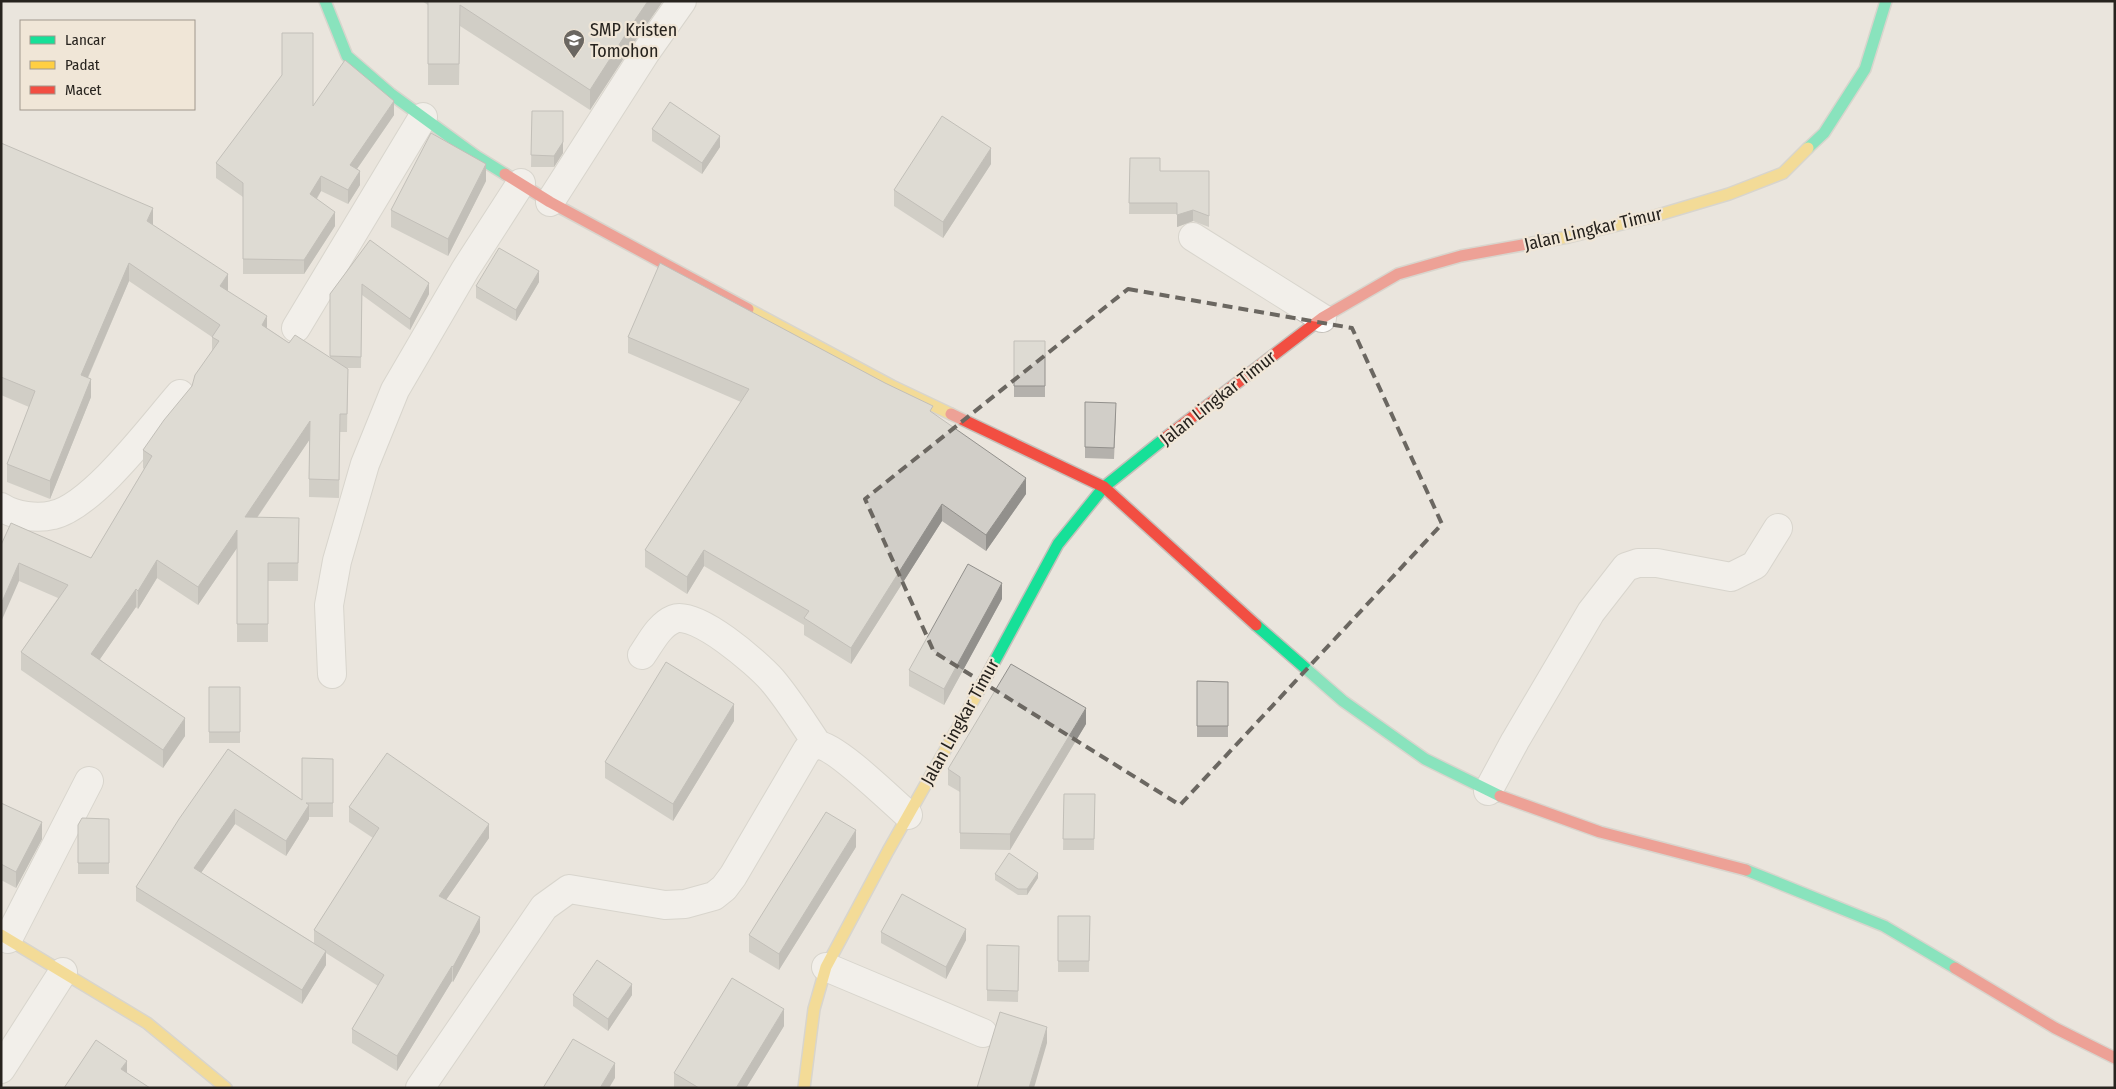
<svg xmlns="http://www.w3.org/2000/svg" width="2116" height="1089" font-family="'Fira Sans Condensed',sans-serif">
  <rect width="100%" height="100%" fill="#eae5dd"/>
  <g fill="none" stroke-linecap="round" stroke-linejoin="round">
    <g stroke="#c4c0ba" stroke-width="30">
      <path id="street" d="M 550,202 L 646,52 L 682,1
        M 1193,237 L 1322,318
        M 296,328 L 423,117
        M 1,507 C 15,516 37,519 53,515 C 93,506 152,426 180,394
        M 642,655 C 651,642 659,625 674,619 C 696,610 757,663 772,680 C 789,700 803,723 818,745
        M 332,674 L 329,605 L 337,561 L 365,464 L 395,390 L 465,270 L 521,183
        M 1488,791 L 1515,741 L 1591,612 L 1626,567 L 1638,563 L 1657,563 L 1731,577 L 1755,565 L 1778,528
        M 8,939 L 89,781
        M 826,967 L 983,1033
        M 1,1069 L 63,972
        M 420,1088 L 544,907 L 569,889 L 665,905 L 685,904 L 714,896 L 724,888 L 733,876 L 807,750 C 810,748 814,745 818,745 C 836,746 892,801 908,815"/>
    </g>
    <g stroke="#c4c0ba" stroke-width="14">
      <path id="fast" d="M 325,1 L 347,56 L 391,94 L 476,156 L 505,174
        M 1808,148 L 1824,133 L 1865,69 L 1886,1
        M 1256,625 L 1343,701 L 1425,759 L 1500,796
        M 978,692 L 1058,544 L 1104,487 L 1165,438
        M 1746,870 L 1884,926 L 1955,968"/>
    </g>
    <g stroke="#c4c0ba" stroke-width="14">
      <path id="slow" d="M 1533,243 L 1568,237 L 1655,216 L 1729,194 L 1783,173 L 1808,148
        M 748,309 L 892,386 L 951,414
        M 1,935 L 147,1023 L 226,1088
        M 804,1088 L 814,1009 L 826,967 L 888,851 L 978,692"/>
    </g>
    <g stroke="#c4c0ba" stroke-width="14">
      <path id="jam" d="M 505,174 L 550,202 L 748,309
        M 951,414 L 1104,487 L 1256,625
        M 1165,438 L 1322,318 L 1398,274 L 1461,256 L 1533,243
        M 1500,796 L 1600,832 L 1746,870
        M 1955,968 L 2055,1028 L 2115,1058"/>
    </g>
    <use href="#street" stroke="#fcfbfa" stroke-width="28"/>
    <use href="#fast" stroke="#16e098" stroke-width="11"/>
    <use href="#slow" stroke="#ffcf43" stroke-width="11"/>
    <use href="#jam" stroke="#f24e42" stroke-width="11"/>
  </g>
  <path fill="#b4b1ac" d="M 422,1 L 663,1 L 633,44 L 590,110 L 460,26 L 459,85 L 428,85 L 428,5 Z
    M 313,106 L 394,115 L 357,169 L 360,185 L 348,204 L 321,191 L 317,199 L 335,226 L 304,274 L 243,274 L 243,197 L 216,178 L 216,163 Z
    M 532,111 L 563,111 L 563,153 L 554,167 L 531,167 Z
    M 652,129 L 720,147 L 702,174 L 652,141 Z
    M 1,143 L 153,225 L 228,291 L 267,328 L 289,343 L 330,358 L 330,294 L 370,240 L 429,294 L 410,330 L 362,295 L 361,368 L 345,368 L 348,369 L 347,432 L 340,432 L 339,498 L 309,497 L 309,440 L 257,518 L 299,518 L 298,581 L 268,581 L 268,642 L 237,642 L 237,548 L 198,605 L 157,578 L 138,609 L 136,607 L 100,659 L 185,736 L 163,768 L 21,670 L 21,652 L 58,598 L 19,581 L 1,545 L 91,558 L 144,469 L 143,468 L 143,450 L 192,386 L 212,351 L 212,337 L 129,281 L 88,378 L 91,397 L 50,499 L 7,482 L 7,464 L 29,407 L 1,395 Z
    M 1130,158 L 1160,171 L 1209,171 L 1209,227 L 1193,221 L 1177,227 L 1177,214 L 1129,214 Z
    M 991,164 L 943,238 L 894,206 L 894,190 Z
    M 486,181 L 448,256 L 391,227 L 391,210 Z
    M 539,282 L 516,321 L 476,298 L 476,286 Z
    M 628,337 L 933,413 L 1026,494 L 986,551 L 942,521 L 851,664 L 804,635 L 804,625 L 704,566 L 687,594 L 645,567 L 645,550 L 741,402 L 628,353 Z
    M 1014,341 L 1045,341 L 1045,397 L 1014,397 Z
    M 1085,402 L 1116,414 L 1114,459 L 1085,458 Z
    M 1002,599 L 944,705 L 909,686 L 909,670 Z
    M 1197,681 L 1228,682 L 1228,737 L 1197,737 Z
    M 209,687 L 240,687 L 240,743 L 209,743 Z
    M 734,721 L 673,821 L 605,778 L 605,762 Z
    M 1086,724 L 1010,850 L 960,849 L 960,792 L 948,785 L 948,769 Z
    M 228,749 L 302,800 L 333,759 L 333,817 L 309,817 L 309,819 L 286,856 L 235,824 L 201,873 L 314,943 L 314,930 L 373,838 L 349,822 L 349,807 L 489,838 L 446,900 L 480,932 L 453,982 L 452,981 L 397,1071 L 352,1043 L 352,1029 L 378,986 L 326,953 L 326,965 L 302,1004 L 136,901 L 136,887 Z
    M 1064,794 L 1095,794 L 1094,850 L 1063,850 Z
    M 1,803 L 42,839 L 16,888 L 1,880 Z
    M 109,819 L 109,874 L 78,874 L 78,825 Z
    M 856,847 L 779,970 L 749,952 L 749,935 Z
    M 995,874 L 1038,878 L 1027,895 L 1018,895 L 995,880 Z
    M 1058,916 L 1090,916 L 1089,972 L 1058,972 Z
    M 881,932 L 966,940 L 946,979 L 881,943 Z
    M 987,945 L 1019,946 L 1018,1002 L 987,1001 Z
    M 573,995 L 632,995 L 608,1031 L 573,1006 Z
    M 784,1026 L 746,1088 L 674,1088 L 674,1073 Z"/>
  <path fill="#92908c" d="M 648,1 L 663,1 L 633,44 L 590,110 L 590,90 L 633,23 Z
    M 394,101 L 394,115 L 350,179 L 350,165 Z
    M 720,136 L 720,147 L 702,174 L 702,163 Z
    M 563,142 L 563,153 L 554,167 L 554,156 Z
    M 991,148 L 991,164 L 943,238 L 943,222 Z
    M 486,164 L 486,181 L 448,256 L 448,239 Z
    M 360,171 L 360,185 L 348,204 L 348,190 Z
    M 321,176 L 321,191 L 310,209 L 310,194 Z
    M 153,208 L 153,226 L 147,221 Z
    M 1193,210 L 1193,221 L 1177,227 L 1177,215 Z
    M 335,212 L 335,226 L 304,274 L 304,260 Z
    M 129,263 L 129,281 L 81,393 L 81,375 Z
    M 539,271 L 539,282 L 516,321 L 516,310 Z
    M 228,274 L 228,292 L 220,286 Z
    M 429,283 L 429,294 L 410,330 L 410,319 Z
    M 267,316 L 267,334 L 262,325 Z
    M 91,379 L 91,397 L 50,499 L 50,481 Z
    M 310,421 L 310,439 L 245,535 L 245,517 Z
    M 1026,478 L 1026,494 L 986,551 L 986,535 Z
    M 942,504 L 942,521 L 851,664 L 851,648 Z
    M 237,530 L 237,548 L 198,605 L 198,587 Z
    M 704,550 L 704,566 L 687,594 L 687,577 Z
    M 157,560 L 157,578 L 138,609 L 138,591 Z
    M 19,563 L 19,581 L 1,622 L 1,604 Z
    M 1002,583 L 1002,599 L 944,705 L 944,689 Z
    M 136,589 L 136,607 L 91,672 L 91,654 Z
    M 734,704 L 734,721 L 673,821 L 673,804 Z
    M 1086,708 L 1086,724 L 1010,850 L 1010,834 Z
    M 185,718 L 185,736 L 163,768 L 163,750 Z
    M 309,805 L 309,819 L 286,856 L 286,841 Z
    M 235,809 L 235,824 L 194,883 L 194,868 Z
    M 42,822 L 42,839 L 16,888 L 16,872 Z
    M 489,824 L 489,838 L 439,910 L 439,896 Z
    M 856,830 L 856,847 L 779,970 L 779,954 Z
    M 1038,873 L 1038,878 L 1027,895 L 1027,889 Z
    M 480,917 L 480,932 L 453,982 L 453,967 Z
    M 966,929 L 966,940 L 946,979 L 946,967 Z
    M 326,951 L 326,965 L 302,1004 L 302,990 Z
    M 452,966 L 452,981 L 397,1071 L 397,1056 Z
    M 632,984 L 632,995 L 608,1031 L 608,1019 Z
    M 784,1009 L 784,1026 L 746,1088 L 736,1088 Z
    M 1047,1027 L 1047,1043 L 1034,1088 L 1029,1088 Z
    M 127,1061 L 127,1076 L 121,1069 Z
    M 615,1063 L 615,1078 L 609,1088 L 600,1088 Z"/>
  <path fill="#d1cec8" stroke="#92908c" d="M 428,1 L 648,1 L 633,23 L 590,90 L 460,5 L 459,64 L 428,64 Z
    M 282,33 L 313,33 L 313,106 L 345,60 L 394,101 L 350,165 L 360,171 L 348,190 L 321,176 L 310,194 L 335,212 L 304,260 L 243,259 L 243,183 L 216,163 L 282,75 Z
    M 670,102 L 720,136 L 702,163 L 652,129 Z
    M 532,111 L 563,111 L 563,142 L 554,156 L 531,155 Z
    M 942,116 L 991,148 L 943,222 L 894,190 Z
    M 431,133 L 486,164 L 448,239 L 391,210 Z
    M 1,143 L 153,208 L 147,221 L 228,274 L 220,286 L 267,316 L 262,325 L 289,343 L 295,335 L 348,369 L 347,414 L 340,414 L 339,480 L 309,479 L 310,421 L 245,517 L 299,518 L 298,563 L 268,563 L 268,624 L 237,624 L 237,530 L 198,587 L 157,560 L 138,591 L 136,589 L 91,654 L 185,718 L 163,750 L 21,652 L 68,585 L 19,563 L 1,604 L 1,545 L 11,523 L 91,558 L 152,456 L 143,450 L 164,420 L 192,386 L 195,375 L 219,341 L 212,337 L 220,325 L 129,263 L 81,375 L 91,379 L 50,481 L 7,464 L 35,391 L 1,377 Z
    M 1130,158 L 1160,158 L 1160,171 L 1209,171 L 1209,216 L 1193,210 L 1177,215 L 1177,203 L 1129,203 Z
    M 370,240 L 429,283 L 410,319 L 362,284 L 361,357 L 330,356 L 330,294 Z
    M 499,248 L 539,271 L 516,310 L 476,286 Z
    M 660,263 L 885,383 L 933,406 L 930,411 L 1026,478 L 986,535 L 942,504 L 851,648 L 804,618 L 809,611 L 704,550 L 687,577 L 645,550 L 749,389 L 628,337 Z
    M 1014,341 L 1045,341 L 1045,386 L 1014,386 Z
    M 1085,402 L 1116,403 L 1114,448 L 1085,447 Z
    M 968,564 L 1002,583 L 944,689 L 909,670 Z
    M 666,662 L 734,704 L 673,804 L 605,762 Z
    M 1011,664 L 1086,708 L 1010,834 L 960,833 L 960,777 L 948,769 Z
    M 1197,681 L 1228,682 L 1228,726 L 1197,726 Z
    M 209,687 L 240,687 L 240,732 L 209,732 Z
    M 228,749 L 302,800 L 302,758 L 333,759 L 333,803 L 306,803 L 309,805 L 286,841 L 235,809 L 194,868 L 326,951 L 302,990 L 136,887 L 179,819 Z
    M 387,753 L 489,824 L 439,896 L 480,917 L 453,967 L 452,966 L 397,1056 L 352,1029 L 384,975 L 314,930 L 379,828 L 349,807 Z
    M 1064,794 L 1095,794 L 1094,839 L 1063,839 Z
    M 1,803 L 42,822 L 16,872 L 1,864 Z
    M 826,812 L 856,830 L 779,954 L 749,935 Z
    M 82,818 L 109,819 L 109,863 L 78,863 L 78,825 Z
    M 1009,853 L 1038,873 L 1027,889 L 1018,889 L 995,874 Z
    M 902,894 L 966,929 L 946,967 L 881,932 Z
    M 1058,916 L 1090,916 L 1089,961 L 1058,961 Z
    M 987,945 L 1019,946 L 1018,991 L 987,990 Z
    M 597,960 L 632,984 L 608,1019 L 573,995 Z
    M 732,978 L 784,1009 L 736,1088 L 699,1088 L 674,1073 Z
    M 1000,1012 L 1047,1027 L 1029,1088 L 977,1088 Z
    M 573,1039 L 615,1063 L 600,1088 L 543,1088 Z
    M 96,1040 L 127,1061 L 121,1069 L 150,1088 L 64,1088 Z"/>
  <path d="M0 0H2116V1089H0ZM 1128,289 L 1352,328 L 1442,524 L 1180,805 L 934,652 L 865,499 Z" fill="#eae5dd" fill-opacity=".55" fill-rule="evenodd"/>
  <path fill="none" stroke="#6b6761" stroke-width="4" stroke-dasharray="10 6" stroke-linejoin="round" d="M 1128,289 L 1352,328 L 1442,524 L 1180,805 L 934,652 L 865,499 Z"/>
  <defs>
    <g id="school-pin" transform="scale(1.125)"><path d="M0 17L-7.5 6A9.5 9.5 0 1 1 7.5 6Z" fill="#6b6761" stroke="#f0e6d7"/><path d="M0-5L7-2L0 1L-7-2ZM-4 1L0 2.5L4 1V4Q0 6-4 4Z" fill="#fff"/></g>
  </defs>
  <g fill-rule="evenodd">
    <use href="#school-pin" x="574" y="40"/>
  </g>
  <g text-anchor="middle" stroke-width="4.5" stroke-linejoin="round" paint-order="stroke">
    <g font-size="18" fill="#27231e" stroke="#f0e6d7" text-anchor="start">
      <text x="590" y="36">SMP Kristen<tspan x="590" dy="21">Tomohon</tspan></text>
    </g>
    <g font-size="18" fill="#27231e" stroke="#f0e6d7">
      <text transform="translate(1593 229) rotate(-13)" y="6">Jalan Lingkar Timur</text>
      <text transform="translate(1218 398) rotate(-38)" y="6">Jalan Lingkar Timur</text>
      <text transform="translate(960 722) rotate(-61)" y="6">Jalan Lingkar Timur</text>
    </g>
  </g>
  <rect width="2116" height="1089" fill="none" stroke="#27231e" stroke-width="5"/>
  <rect x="20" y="20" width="175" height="90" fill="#f0e6d7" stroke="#a0988d"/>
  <rect x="30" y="36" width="25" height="8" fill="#16e098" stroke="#a0988d"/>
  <text x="65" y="45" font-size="15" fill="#27231e">Lancar</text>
  <rect x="30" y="61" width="25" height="8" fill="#ffcf43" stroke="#a0988d"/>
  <text x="65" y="70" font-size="15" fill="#27231e">Padat</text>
  <rect x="30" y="86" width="25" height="8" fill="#f24e42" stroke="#a0988d"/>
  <text x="65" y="95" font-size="15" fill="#27231e">Macet</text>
</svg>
